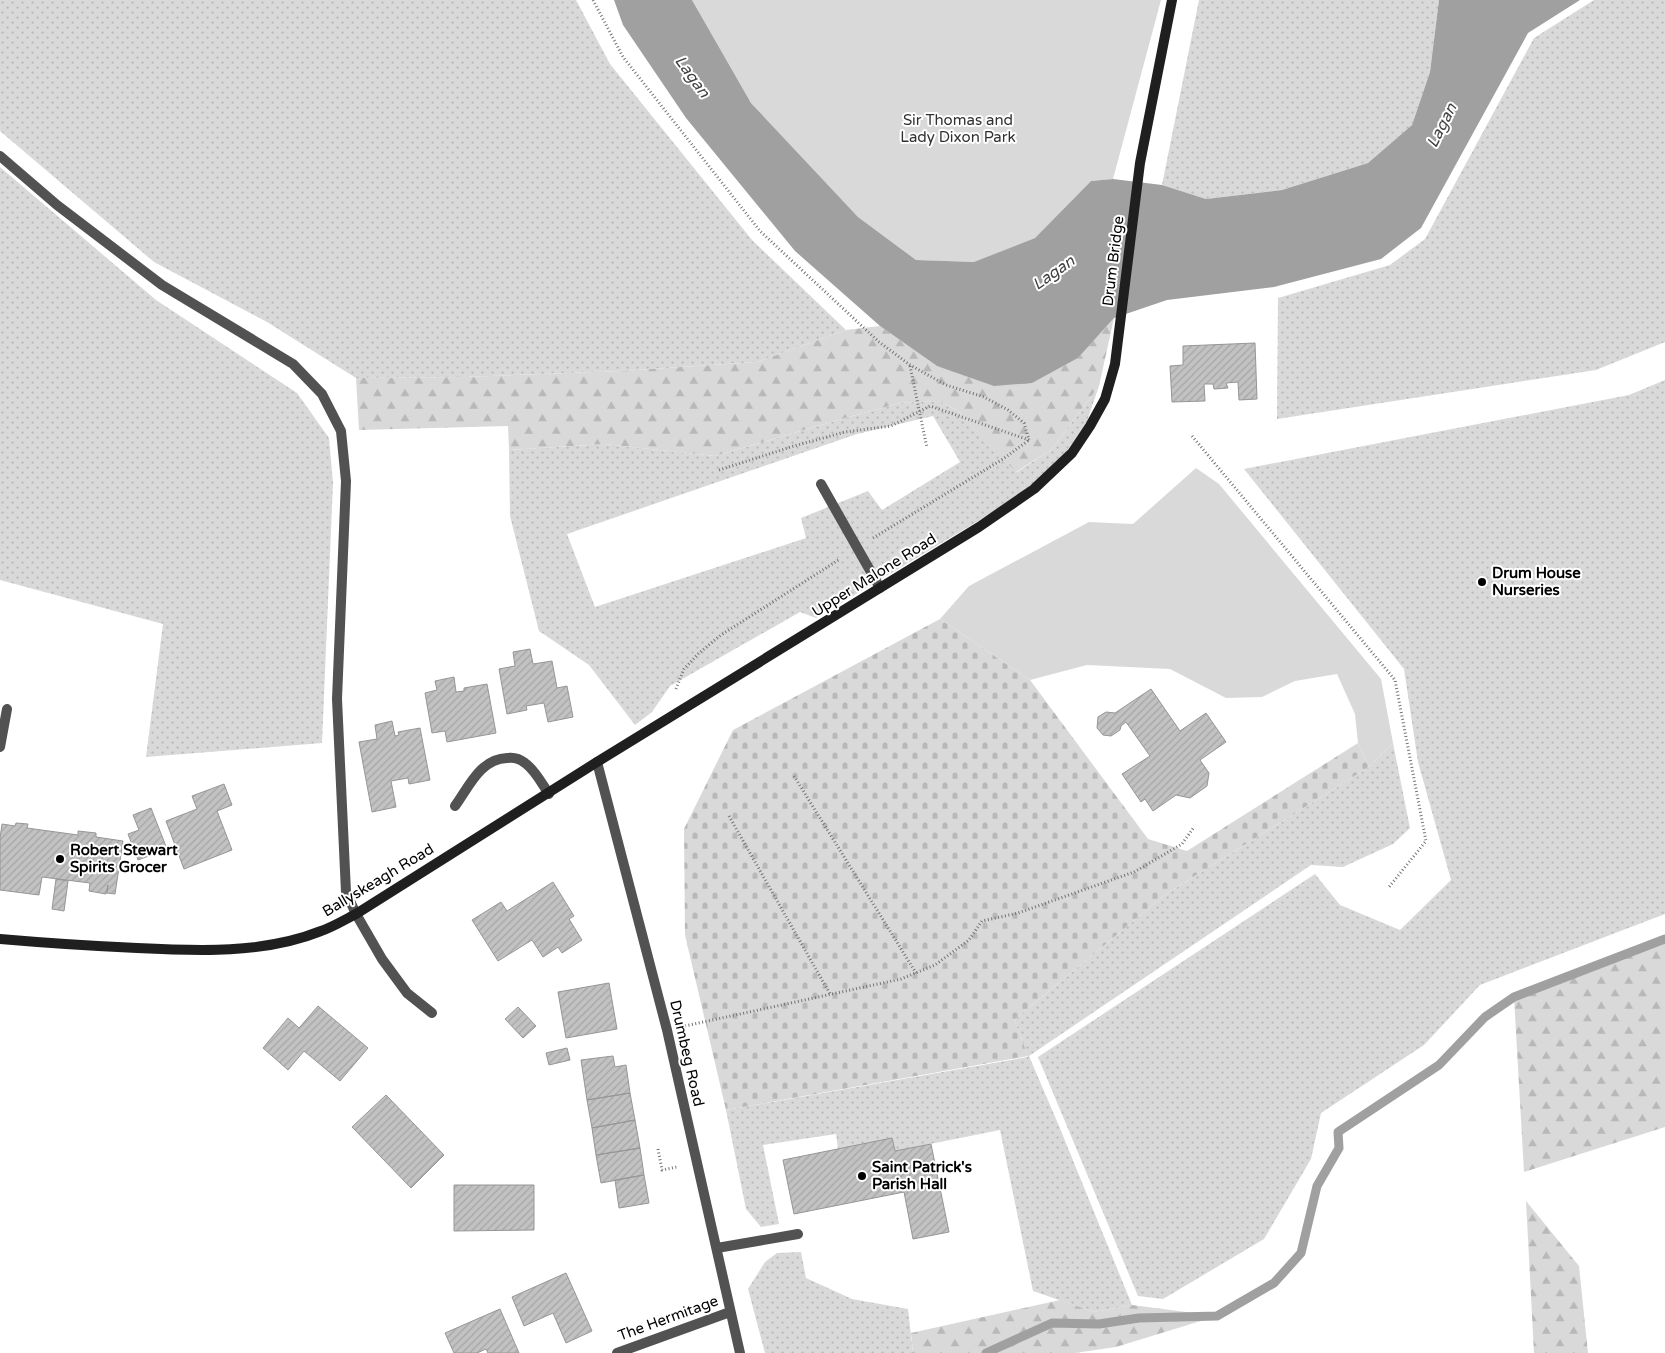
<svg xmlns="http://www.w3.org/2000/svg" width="1665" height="1353" font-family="'Varela Round',sans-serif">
  <defs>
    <pattern id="grass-dots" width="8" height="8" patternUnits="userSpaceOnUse" patternTransform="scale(1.25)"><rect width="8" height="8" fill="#d9d9d9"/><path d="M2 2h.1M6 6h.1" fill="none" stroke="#b8b8b8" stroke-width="1.8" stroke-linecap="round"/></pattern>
    <pattern id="forest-firs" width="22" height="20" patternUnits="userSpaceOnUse" patternTransform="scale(1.25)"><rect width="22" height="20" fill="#d9d9d9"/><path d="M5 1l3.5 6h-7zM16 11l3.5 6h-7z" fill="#b8b8b8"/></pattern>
    <pattern id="cemetery-stones" width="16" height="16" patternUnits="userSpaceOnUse" patternTransform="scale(1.25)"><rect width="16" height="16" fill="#d9d9d9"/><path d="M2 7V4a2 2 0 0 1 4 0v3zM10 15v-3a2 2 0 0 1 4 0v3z" fill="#b8b8b8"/></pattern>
    <pattern id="building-hatch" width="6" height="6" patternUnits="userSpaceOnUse" patternTransform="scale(1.25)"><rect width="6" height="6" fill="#c2c2c2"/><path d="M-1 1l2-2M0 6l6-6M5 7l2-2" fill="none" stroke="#a5a5a5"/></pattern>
  </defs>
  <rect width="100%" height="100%" fill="#fff"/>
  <path fill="url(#grass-dots)" fill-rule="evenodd" d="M 0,0 L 576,0 L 610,64 L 752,240 L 846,330 L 757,362 L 621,371 L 464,377 L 356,378 L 267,322 L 154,262 L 0,131 Z
    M 1199,0 L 1439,0 L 1430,72 L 1412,125 L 1368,163 L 1282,190 L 1206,199 L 1162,185 Z
    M 1594,0 L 1665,0 L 1665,342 L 1596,370 L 1277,419 L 1278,298 L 1390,265 L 1425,239 L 1534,38 Z
    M 0,167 L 156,300 L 297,393 L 329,438 L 333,483 L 322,743 L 146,757 L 163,624 L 0,580 Z
    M 1665,380 L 1665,914 L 1480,985 L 1424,1045 L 1321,1113 L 1311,1159 L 1264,1239 L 1163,1299 L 1138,1296 L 1038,1057 L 1315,874 L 1340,905 L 1400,930 L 1451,880 L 1418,762 L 1404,669 L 1244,469 L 1629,395 Z
    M 1099,386 L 1087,421 L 1066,452 L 1035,487 L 816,618 L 800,612 L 670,686 L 652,712 L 635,725 L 589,665 L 539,631 L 510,516 L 509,450 L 605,444 L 715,456 L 849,417 L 900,403 L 939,401 L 958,411 L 1017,472 L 1052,449 ZM 933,416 L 960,462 L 882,510 L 868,491 L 801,518 L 806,538 L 595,607 L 567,534 L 857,434 Z
    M 1393,743 L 1410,828 L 1393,844 L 1343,867 L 1311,865 L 1029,1056 L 1059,1126 L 1132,1305 L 1094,1312 L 1033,1291 L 1000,1130 L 895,1151 L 838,1149 L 836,1134 L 763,1145 L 779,1224 L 761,1227 L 746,1209 L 726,1110 L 1028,1057 L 1014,1020 L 1166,894 L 1369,767 Z
    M 801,1252 L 806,1278 L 852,1299 L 908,1309 L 913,1353 L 765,1353 L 748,1289 L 765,1262 L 777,1253 Z"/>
  <path fill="url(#forest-firs)" d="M 1114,318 L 1099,386 L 1052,449 L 1016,472 L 958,411 L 939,401 L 900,403 L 849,417 L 715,456 L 605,444 L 509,450 L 508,426 L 359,430 L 356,378 L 464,377 L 621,371 L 757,362 L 846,330 L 880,326 L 937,366 L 1031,383 L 1078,358 Z
    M 1665,939 L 1665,1127 L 1524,1172 L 1514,997 Z
    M 1526,1201 L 1579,1266 L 1588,1353 L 1534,1353 Z
    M 1060,1300 L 1094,1312 L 1132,1305 L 1217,1316 L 1116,1347 L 1075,1353 L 913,1353 L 911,1333 Z"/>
  <path fill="url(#cemetery-stones)" d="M 940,619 L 1030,680 L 1148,839 L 1187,851 L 1358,743 L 1369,767 L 1166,894 L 1014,1020 L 1028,1056 L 726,1110 L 685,935 L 684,829 L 733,730 Z"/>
  <path fill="#d9d9d9" d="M 692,0 L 1161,0 L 1113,179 L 1091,181 L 1035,238 L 975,262 L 916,260 L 858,217 L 751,103 Z
    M 1196,468 L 1219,484 L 1381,679 L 1393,743 L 1369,767 L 1358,743 L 1355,714 L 1337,674 L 1295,681 L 1262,697 L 1226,698 L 1170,669 L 1087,665 L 1030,680 L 940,619 L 969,586 L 1089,522 L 1133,524 Z"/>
  <path fill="#a0a0a0" d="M 614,0 L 692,0 L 751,103 L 858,217 L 916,260 L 974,262 L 1035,238 L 1091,181 L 1113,179 L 1162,185 L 1206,199 L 1282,190 L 1368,163 L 1412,125 L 1430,72 L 1439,0 L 1580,0 L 1528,33 L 1421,228 L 1381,259 L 1274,287 L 1167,300 L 1114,318 L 1078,358 L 1032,383 L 994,386 L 937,366 L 880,326 L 795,251 L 686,118 L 623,25 Z"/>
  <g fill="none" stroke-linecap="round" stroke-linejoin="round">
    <path stroke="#a0a0a0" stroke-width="9" d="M 986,1353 L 1052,1323 L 1099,1324 L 1139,1318 L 1217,1316 L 1274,1283 L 1301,1253 L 1317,1186 L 1339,1148 L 1338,1132 L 1439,1065 L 1485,1017 L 1514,997 L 1665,939"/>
  </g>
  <path fill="url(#building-hatch)" stroke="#969696" d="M 1255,343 L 1257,399 L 1239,400 L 1238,382 L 1226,383 L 1228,388 L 1214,389 L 1213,384 L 1204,384 L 1205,401 L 1172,402 L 1170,366 L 1183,365 L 1183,346 Z
    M 530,649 L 533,664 L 552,661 L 557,688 L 567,686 L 573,717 L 548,722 L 544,703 L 526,706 L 527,710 L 507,714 L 499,669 L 515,666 L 513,652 Z
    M 454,677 L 456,692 L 464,691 L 464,688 L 487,684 L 496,733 L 447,742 L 445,731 L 432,733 L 425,693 L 437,690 L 435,681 Z
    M 1151,689 L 1180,731 L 1206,713 L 1226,742 L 1200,760 L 1209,773 L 1207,786 L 1190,798 L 1176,795 L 1153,811 L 1145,799 L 1141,802 L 1122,774 L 1150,756 L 1126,722 L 1121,726 L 1120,730 L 1111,736 L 1103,735 L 1097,728 L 1098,717 L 1106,712 L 1115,713 Z
    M 392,721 L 395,736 L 399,735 L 398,732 L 420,728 L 430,780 L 409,784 L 408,778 L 391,781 L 396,807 L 372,812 L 359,742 L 377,739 L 375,725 Z
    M 224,784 L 232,805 L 217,811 L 232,850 L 184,869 L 166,821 L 197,809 L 192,796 Z
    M 151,808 L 167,849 L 138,860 L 128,834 L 139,830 L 133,815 Z
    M 16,823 L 28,824 L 27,828 L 78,835 L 78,831 L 96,833 L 96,837 L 123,841 L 115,894 L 107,893 L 108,885 L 106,894 L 89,891 L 90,883 L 42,877 L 39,895 L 0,890 L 0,838 L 2,824 L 15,826 Z
    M 56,879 L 68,881 L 64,911 L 52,909 Z
    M 553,882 L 574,916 L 569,919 L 582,940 L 562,953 L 558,947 L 543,957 L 532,940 L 498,961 L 472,920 L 501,902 L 507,911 Z
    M 609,983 L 617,1029 L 566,1038 L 558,992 Z
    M 318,1006 L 368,1048 L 340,1081 L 304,1051 L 288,1070 L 263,1048 L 288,1018 L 299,1028 Z
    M 518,1007 L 536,1026 L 523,1038 L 505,1019 Z
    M 567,1048 L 570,1060 L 549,1065 L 546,1053 Z
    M 613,1056 L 615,1067 L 626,1065 L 630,1093 L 587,1100 L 581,1060 Z
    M 630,1093 L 635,1120 L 592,1128 L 587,1100 Z
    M 386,1095 L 444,1155 L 411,1188 L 352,1127 Z
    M 635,1120 L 640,1148 L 596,1155 L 592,1128 Z
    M 892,1138 L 895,1151 L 931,1144 L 949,1232 L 913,1239 L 904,1192 L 794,1214 L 783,1160 Z
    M 640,1148 L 644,1175 L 601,1183 L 596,1155 Z
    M 644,1175 L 649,1203 L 619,1208 L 615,1180 Z
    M 454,1185 L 534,1185 L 534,1230 L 454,1231 Z
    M 566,1273 L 592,1331 L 566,1343 L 553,1313 L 524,1326 L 512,1297 Z
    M 500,1309 L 519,1353 L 488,1353 L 486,1349 L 477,1353 L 454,1353 L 445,1333 Z"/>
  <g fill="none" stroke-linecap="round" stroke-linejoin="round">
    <path stroke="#747474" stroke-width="3" stroke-dasharray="1 2.5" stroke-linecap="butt" d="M 593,0 L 623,57 L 760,231 L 879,342 L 910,365 L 946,385 L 984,397 L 1008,410 L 1024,423 L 1029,440
      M 910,366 L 927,448
      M 1192,436 L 1395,680 L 1426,841 L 1389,887
      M 719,470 L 794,446 L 845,432 L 891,426 L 930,406 L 1029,440
      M 873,538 L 1003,459 L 1029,440
      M 676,689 L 684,669 L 699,653 L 721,635 L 840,559
      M 794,776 L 916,973
      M 729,816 L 830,994
      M 685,1026 L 901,979 L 935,965 L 969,940 L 982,921 L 1018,913 L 1134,872 L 1182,844 L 1194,827
      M 658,1149 L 662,1170 L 677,1167"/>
    <path stroke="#525252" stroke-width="10" d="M 0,156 L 57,205 L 162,285 L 293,364 L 322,394 L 341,431 L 346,481 L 337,699 L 346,892 L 356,914 L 382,959 L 407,993 L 432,1013
      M 821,484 L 880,588
      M 0,747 L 7,709
      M 717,1248 L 798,1234"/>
    <path stroke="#525252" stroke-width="10" d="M 455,806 C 469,787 480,759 507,758 C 513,757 520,759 525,763 C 535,770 542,784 549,794
      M 617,1353 L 730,1312"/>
    <path stroke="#525252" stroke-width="10" d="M 597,762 L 667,1030 L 740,1353"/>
    <path stroke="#1f1f1f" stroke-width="10" d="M 0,939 C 46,943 91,946 137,948 C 197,951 264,954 321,931 C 333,927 344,920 356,914 L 597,762 L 979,527 L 1034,489 L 1072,453 L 1090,426 L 1105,399 L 1115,364 L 1140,163 L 1172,0"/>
  </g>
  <g fill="#000" stroke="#fff" stroke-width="2">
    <circle cx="1482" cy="582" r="5"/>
    <circle cx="60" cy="859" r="5"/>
    <circle cx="862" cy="1176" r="5"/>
  </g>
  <g text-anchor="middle" stroke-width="4" stroke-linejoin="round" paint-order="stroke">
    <g font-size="15" fill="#303030" stroke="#fff">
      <text x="958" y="125">Sir Thomas and<tspan x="958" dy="17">Lady Dixon Park</tspan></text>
    </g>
    <g font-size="15" fill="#000" stroke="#fff">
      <text transform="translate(1113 261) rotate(-83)" y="5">Drum Bridge</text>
      <text transform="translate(874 575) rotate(-32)" y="5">Upper Malone Road</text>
      <text transform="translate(378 880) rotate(-31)" y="5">Ballyskeagh Road</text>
      <text transform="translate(687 1053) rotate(77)" y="5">Drumbeg Road</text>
      <text transform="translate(668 1318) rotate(-20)" y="5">The Hermitage</text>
    </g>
    <g font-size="15" font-weight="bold" fill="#000" stroke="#fff" text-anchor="start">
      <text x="1492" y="578">Drum House<tspan x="1492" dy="17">Nurseries</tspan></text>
      <text x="70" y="855">Robert Stewart<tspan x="70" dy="17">Spirits Grocer</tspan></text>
      <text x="872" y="1172">Saint Patrick's<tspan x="872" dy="17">Parish Hall</tspan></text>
    </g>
    <g font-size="16" font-style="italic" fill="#414141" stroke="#fff">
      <text transform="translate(693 76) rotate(54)" y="6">Lagan</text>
      <text transform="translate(1441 125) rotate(-63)" y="6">Lagan</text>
      <text transform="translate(1053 272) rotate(-35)" y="6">Lagan</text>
    </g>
  </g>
</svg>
